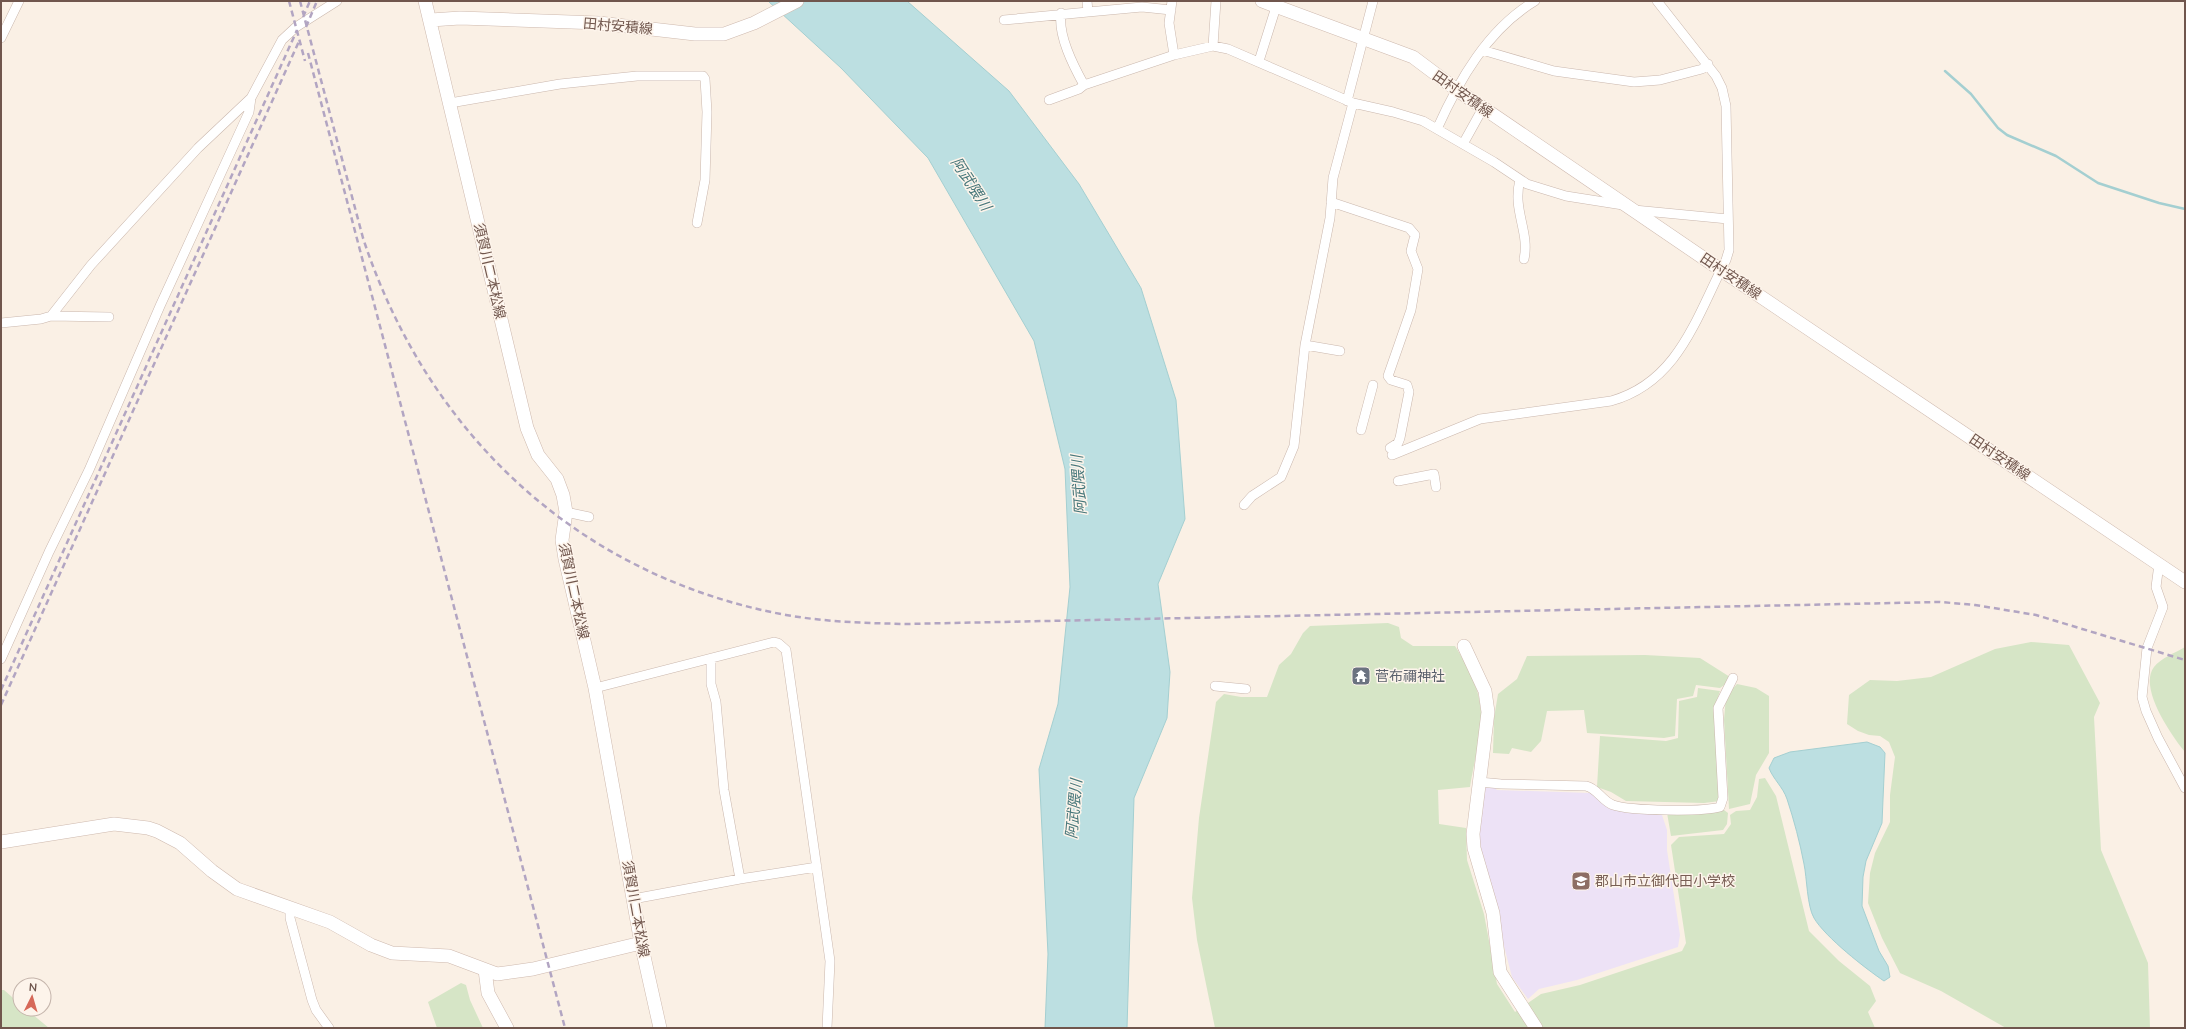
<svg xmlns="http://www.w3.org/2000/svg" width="2186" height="1029" font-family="Mulish,'Noto Sans JP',sans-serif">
  <rect width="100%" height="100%" fill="#faf0e5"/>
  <path fill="#ede2f6" d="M 1483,777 L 1497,790 L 1590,793 L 1621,809 L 1661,812 L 1667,830 L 1667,850 L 1680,935 L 1678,947 L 1577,980 L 1539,989 L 1528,999 L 1512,977 L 1479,850 Z"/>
  <path fill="#d6e5c6" d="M 1388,623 L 1399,627 L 1401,638 L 1413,646 L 1455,646 C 1468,667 1482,692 1481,717 C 1481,739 1473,766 1470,787 L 1438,790 L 1439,824 L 1466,828 L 1467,860 L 1484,914 L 1497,984 L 1515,1012 L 1541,994 L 1580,985 L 1682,951 L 1686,943 L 1671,845 L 1679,837 L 1724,834 L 1731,824 L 1730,815 L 1736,811 L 1750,810 L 1757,797 L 1759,779 L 1765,778 L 1776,796 L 1809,931 L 1839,961 L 1870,986 L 1876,1001 L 1868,1012 L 1875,1028 L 1215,1028 L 1197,940 L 1192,898 L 1199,818 L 1216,702 L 1224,694 L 1241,697 L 1267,697 L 1279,665 L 1291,654 L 1303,633 L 1310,626 Z
    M 2031,642 L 2069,645 L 2100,703 L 2094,717 L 2101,850 L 2148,963 L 2150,1028 L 2006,1028 L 1941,991 L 1900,973 L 1882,938 L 1868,903 L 1870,873 L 1875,853 L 1890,822 L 1890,795 L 1895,757 L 1889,742 L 1880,736 L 1869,735 L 1858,731 L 1847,724 L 1849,695 L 1870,680 L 1897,681 L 1931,677 L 1995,649 Z
    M 2185,647 L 2185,752 C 2172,736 2138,688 2154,667 C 2161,658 2175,653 2185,647 Z
    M 1645,655 L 1700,658 L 1730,677 L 1730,681 L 1720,688 L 1696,685 L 1693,696 L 1677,699 L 1675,736 L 1664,738 L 1587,733 L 1584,710 L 1547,711 L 1541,741 L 1531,752 L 1512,748 L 1509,754 L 1493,753 L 1494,718 L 1498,694 L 1517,679 L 1527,656 Z
    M 1737,684 L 1756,688 L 1769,696 L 1769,753 L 1756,775 L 1750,804 L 1729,809 L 1724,720 L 1726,696 Z
    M 1698,688 L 1720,691 L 1716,703 L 1720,801 L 1704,803 L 1626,801 L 1611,792 L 1597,787 L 1600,736 L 1666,741 L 1678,738 L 1679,701 L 1697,697 Z
    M 1724,810 L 1728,813 L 1727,824 L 1723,830 L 1671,836 L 1667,813 L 1710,813 Z
    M 461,983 L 466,985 L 470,1000 L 483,1028 L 437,1028 L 428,1002 Z
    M 1,990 L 4,990 L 20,1004 L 20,1009 L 26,1009 L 49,1028 L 1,1028 Z"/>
  <path fill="#bcdfe1" stroke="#a4cfd1" d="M 768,1 L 907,1 L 1009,91 L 1079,184 L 1141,288 L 1176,400 L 1185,519 L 1158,584 L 1170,672 L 1167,718 L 1134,798 L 1127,1028 L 1045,1028 L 1048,954 L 1039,769 L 1058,704 L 1070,587 L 1065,469 L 1034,341 L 928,158 L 841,68 Z
    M 1867,742 L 1880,747 L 1885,753 L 1882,823 L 1866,861 L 1863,877 L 1862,906 L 1879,951 L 1888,966 L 1890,977 L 1884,981 C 1866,969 1825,937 1814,918 C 1807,906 1807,878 1804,864 C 1800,843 1794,820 1787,799 C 1783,787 1773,779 1769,768 L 1774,758 L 1790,752 Z"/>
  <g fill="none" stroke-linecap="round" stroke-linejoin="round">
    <path stroke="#a4cfd1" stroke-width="2.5" d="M 1945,71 L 1971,94 L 1998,128 L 2007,135 L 2056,156 L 2098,183 L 2159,203 L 2185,209"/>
    <g stroke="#cab7ad" stroke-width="10">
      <path id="street" d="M 1087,1 L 1088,12 L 1142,7 L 1171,10
        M 1172,1 L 1169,23 L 1174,55 L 1213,46 L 1228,49 L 1353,103 L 1393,112 L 1423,121 L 1494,162 L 1527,184 L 1566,196 L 1623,205
        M 1061,13 C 1058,36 1073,65 1084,85
        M 1004,20 L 1088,12
        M 1,38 L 19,1
        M 1213,46 L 1216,1
        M 1482,50 L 1554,71 L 1634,82 L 1660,80 L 1702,69 L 1708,64
        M 1259,61 L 1276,7
        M 1049,100 L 1079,89 L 1084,85 L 1174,55
        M 1347,101 L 1373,1
        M 450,103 L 560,84 L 637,76 L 703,76 L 705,79 L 707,112 L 705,180 L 697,223
        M 1437,129 C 1459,80 1488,29 1535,1
        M 1463,144 L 1483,108
        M 1520,180 C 1512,210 1530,232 1524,259
        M 1331,202 L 1409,228 L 1415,235 L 1411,251 L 1418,269 L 1411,310 L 1388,376 L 1391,380 L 1407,385 L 1409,392 L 1400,438 L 1398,443 L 1390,448
        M 1634,210 L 1728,219
        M 51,316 L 91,265 L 198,148 L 251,98 L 282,40 L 296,27 L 337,1
        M 1,323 L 41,319 L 51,316 L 109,317
        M 1305,345 L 1340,351
        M 1361,430 L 1373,385
        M 1392,455 L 1480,419 L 1611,401 C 1679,382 1696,317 1726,260 L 1729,250 L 1726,106 L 1722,88 L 1716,76 L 1657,1
        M 1398,481 L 1434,474 L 1436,487
        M 1244,505 L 1252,496 L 1281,477 L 1294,446 L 1305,345 L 1330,218 L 1333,178 L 1353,103
        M 566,512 L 589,517
        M 2159,564 L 2156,587 L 2163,607 L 2147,648 L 2142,697 L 2146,711 L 2158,738 L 2185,788
        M 1,659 L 49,552 L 89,470 L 160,306 L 249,112 L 251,98
        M 711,659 L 711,684 L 716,702 L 724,790 L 740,879
        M 1215,686 L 1246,689
        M 595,688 L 774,642 L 778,643 L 786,650 L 830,961 L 827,1028
        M 1479,782 L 1501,784 L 1586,786 C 1597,788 1602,801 1613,805 C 1631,811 1702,812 1720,807 L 1723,798 L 1718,708 L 1733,678
        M 633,899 L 740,879 L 817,867
        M 290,907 L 290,918 L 312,1000 L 316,1010 L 329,1028"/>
    </g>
    <g stroke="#ceb9ae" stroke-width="14">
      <path id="secondary" d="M 425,1 L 527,428 L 538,455 L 557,479 L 563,495 L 566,512 L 562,540 L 565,559 L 595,688 L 641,943 L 660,1028
        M 1262,1 L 1413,57 L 1457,90 L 1721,270 L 2185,582
        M 431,20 L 460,18 L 599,23 L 695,34 L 724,34 L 754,23 L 797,1
        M 1464,646 L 1485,691 L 1488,712 L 1473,834 L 1474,848 L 1493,913 L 1500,972 L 1536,1028
        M 1,842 L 114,824 L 148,828 L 157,831 L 180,843 L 212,871 L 237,889 L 330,922 L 371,945 L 392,953 L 449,956 L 497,974 L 533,969 L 641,943
        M 485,970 L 488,993 L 507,1028"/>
    </g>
    <use href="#street" stroke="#fff" stroke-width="9"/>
    <use href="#secondary" stroke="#fff" stroke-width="13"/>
    <path stroke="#b2a5c2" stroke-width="2.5" stroke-dasharray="6 4" stroke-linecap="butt" d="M 289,1 L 305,61
      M 300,1 L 363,238 C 428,436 580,577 786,615 C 826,622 865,623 905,624 L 1940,602 L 1975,605 L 2036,615 L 2185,660
      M 303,17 L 310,1
      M 306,27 L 317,1
      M 308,53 L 565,1028
      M 1,690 L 297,30
      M 1,705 L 300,39"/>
  </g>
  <defs>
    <g id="temple-square" transform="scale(1)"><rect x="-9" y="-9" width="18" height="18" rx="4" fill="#6b7280" stroke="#fdf4eb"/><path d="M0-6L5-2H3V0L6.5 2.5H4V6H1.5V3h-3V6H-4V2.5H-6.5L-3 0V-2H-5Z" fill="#fff"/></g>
    <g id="school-square" transform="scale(1)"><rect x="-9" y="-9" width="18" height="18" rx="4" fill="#8d6e63" stroke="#fdf4eb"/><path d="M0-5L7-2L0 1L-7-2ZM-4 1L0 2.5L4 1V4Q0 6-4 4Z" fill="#fff"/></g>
  </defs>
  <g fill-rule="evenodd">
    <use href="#temple-square" x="1361" y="676"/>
    <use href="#school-square" x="1581" y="881"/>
  </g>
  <g text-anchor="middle" stroke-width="3" stroke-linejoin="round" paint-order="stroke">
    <g font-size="14" fill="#70564d" stroke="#fdf4eb">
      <text transform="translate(618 26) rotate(5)" y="5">田村安積線</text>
      <text transform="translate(1463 94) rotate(35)" y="5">田村安積線</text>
      <text transform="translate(490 271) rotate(77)" y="5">須賀川二本松線</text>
      <text transform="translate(1731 276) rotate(34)" y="5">田村安積線</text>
      <text transform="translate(2000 457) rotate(34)" y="5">田村安積線</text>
      <text transform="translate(574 591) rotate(78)" y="5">須賀川二本松線</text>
      <text transform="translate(636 909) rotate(80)" y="5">須賀川二本松線</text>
    </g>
    <g font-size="14" fill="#5b616d" stroke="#fdf4eb" text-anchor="start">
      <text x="1375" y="681">菅布禰神社</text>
    </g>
    <g font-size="14" fill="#785e54" stroke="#fdf4eb" text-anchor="start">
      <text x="1595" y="886">郡山市立御代田小学校</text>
    </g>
    <g font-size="15" font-style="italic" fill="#47777a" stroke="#fdf4eb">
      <text transform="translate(971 184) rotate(57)" y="5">阿武隈川</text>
      <text transform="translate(1079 485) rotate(-94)" y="5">阿武隈川</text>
      <text transform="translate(1074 809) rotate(-85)" y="5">阿武隈川</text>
    </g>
  </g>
  <rect width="2186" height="1029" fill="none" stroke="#70564d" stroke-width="4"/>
  <g transform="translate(32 997) rotate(5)"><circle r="19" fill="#fdf4eb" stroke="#c5b5ac"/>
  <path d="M0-3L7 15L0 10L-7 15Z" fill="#d66858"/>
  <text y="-6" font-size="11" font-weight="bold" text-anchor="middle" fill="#70564d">N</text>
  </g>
</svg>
